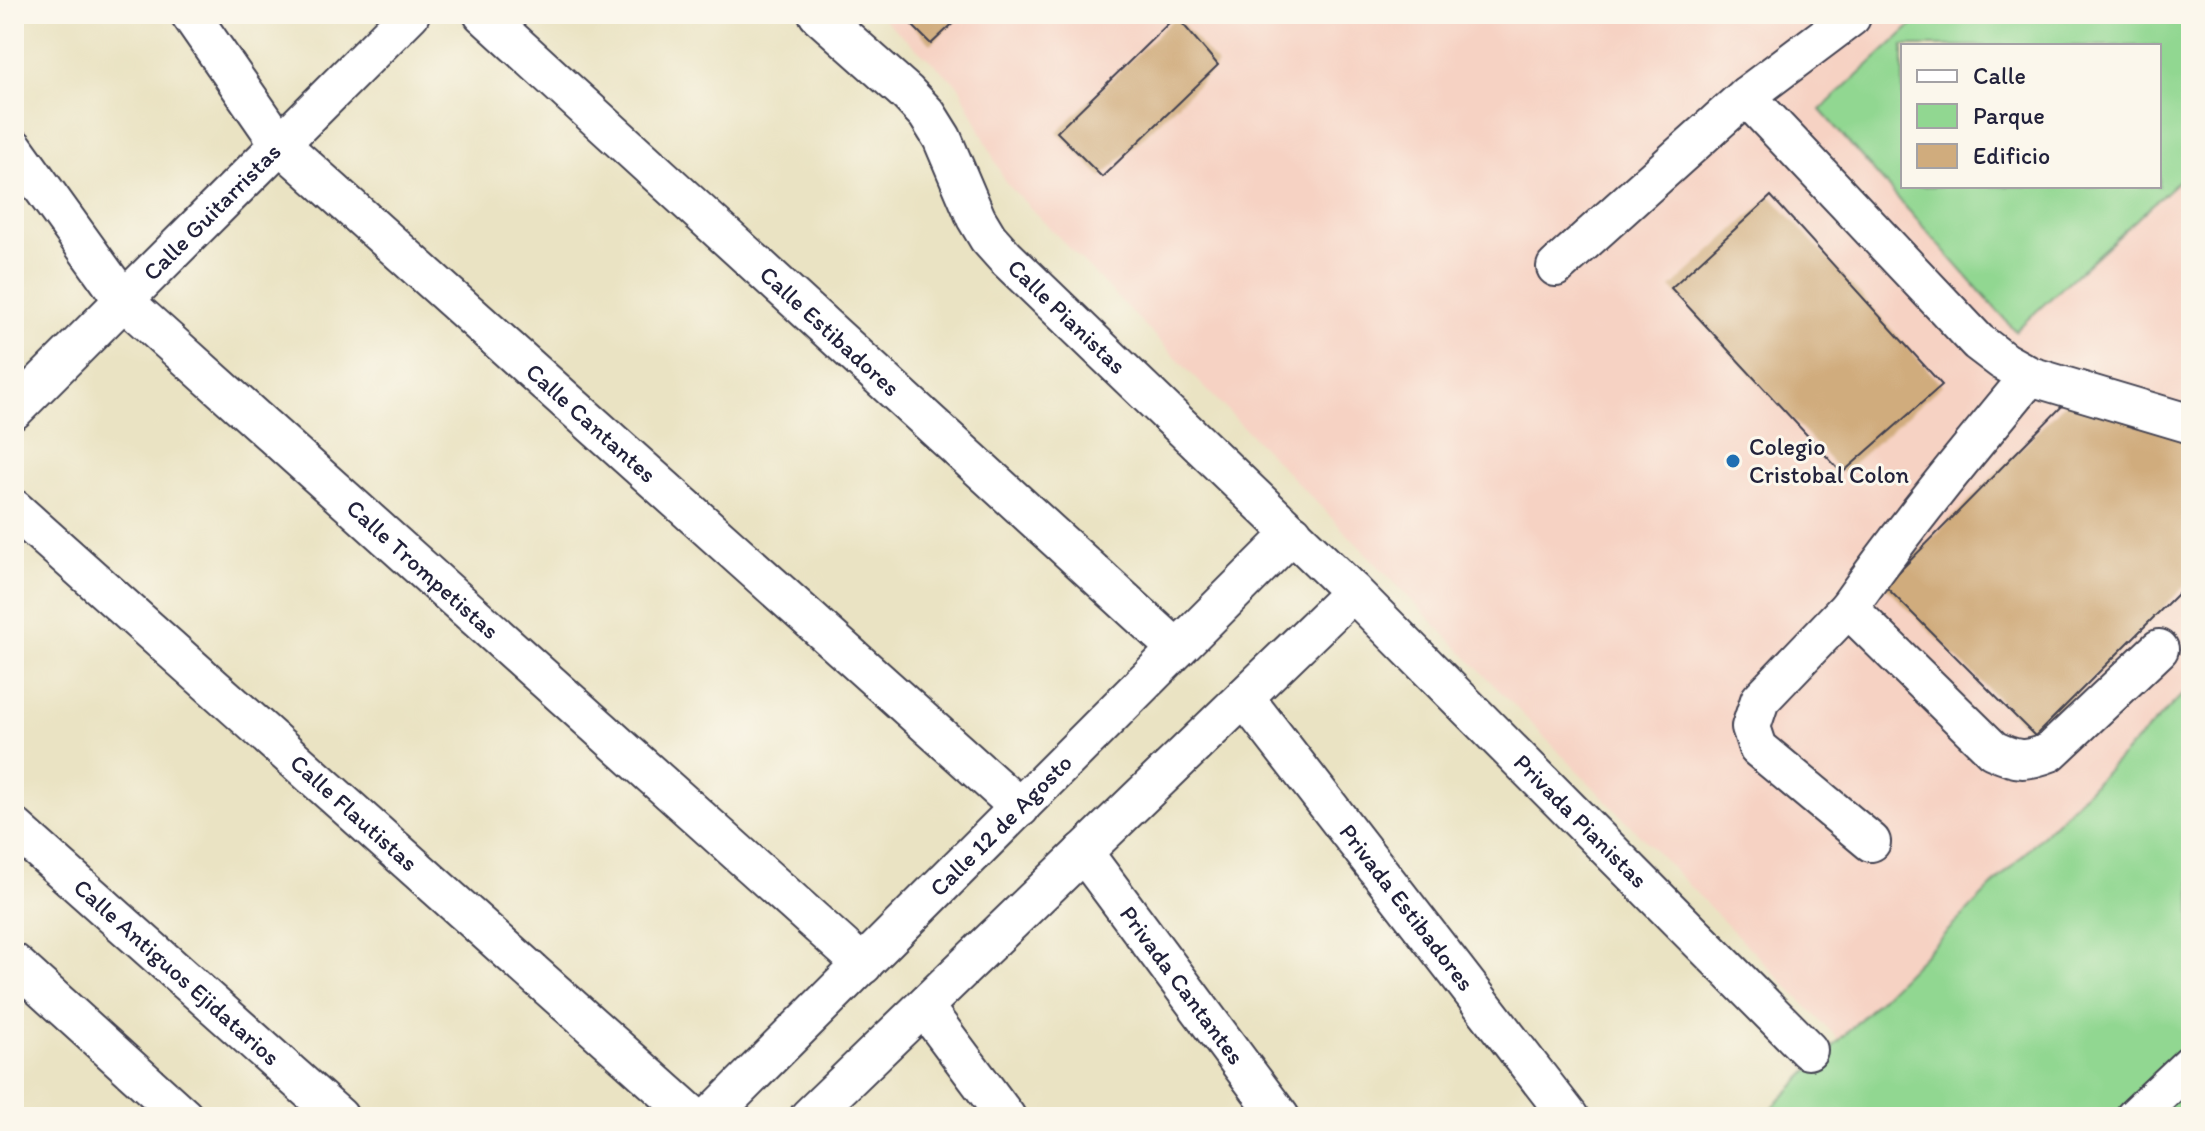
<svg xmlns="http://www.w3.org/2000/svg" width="2205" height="1131" font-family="Itim,sans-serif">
  <rect width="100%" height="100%" fill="#fbf7ec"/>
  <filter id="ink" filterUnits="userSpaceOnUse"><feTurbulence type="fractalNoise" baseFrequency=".0125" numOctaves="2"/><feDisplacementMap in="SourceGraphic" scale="16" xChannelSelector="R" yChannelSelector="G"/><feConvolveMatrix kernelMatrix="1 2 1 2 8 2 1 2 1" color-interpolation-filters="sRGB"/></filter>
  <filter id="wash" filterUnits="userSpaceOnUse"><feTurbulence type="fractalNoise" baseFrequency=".006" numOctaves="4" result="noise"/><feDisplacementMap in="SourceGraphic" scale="32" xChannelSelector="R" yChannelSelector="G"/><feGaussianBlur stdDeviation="1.8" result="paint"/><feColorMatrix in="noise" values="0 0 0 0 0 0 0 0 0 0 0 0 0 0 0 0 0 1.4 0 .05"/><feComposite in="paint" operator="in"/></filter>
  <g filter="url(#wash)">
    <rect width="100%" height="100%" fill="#eae3c3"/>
    <path fill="#f6d2c3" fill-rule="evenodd" d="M 878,14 L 1301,14 L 1310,24 L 1322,14 L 2191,14 L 2191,686 L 1840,1041 L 1005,182 L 959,86 ZM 1903,46 L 2159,46 L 2159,186 L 1903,186 Z"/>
    <path fill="#91d791" stroke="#5a7c66" stroke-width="2" fill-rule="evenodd" d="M 1924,14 L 2191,14 L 2191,169 L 2015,331 L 1820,110 ZM 1903,46 L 2159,46 L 2159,186 L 1903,186 Z
      M 2191,686 L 2191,1117 L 1763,1117 Z"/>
    <g id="blocks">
      <path fill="#d0ac7d" d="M 901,14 L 963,14 L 931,44 Z
        M 1176,16 L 1218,65 L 1102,177 L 1057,132 Z
        M 1771,196 L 1942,385 L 1842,473 L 1671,288 Z
        M 2076,392 L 2191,437 L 2191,580 L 2035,736 L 1885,586 Z"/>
    </g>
  </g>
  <g filter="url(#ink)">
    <use href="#blocks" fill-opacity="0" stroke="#403f4f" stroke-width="2"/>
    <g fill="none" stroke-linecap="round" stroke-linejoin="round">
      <g stroke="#403f4f" stroke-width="42">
        <g id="minor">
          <path id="s1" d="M 190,14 L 280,144 L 1020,808"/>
          <path id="s2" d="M 483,14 L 1177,649"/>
          <path id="s3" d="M 818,14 L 907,93 L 927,114 L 942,138 L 976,218 L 988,238 L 1005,257 L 1353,592 L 1808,1050"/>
          <path d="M 1851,17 L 1746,96 L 1978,342 L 2003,361 L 2030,376 L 2191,424"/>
          <path id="s4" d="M 14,148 L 124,301 L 863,965"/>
          <path d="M 1556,267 L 1746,96"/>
          <path d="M 2030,376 C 1967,452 1905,527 1848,608 L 1993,750 C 2017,761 2025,762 2050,752 L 2159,649"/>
          <path id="s5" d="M 14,410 L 410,14"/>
          <path id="s6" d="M 14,509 L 694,1117"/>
          <path d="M 1848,608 L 1760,700 L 1751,727 L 1758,748 L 1871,842"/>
          <path id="s7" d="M 1244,697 L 1569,1117"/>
          <path id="s8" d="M 14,827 L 339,1117"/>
          <path id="s9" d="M 1083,852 L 1280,1117"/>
          <path d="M 14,963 L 184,1117"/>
          <path d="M 924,1007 L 1006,1117"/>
          <path id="s10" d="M 710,1117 L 1293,533"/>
          <path d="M 809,1117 L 1353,592"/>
          <path d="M 2135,1117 L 2191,1064"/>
        </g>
      </g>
      <use href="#minor" stroke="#fff" stroke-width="38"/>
    </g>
  </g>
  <circle fill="#1f6fb2" stroke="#fbf7ec" stroke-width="3" cx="1733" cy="461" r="8"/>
  <g text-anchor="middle" stroke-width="6" stroke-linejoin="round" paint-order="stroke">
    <g font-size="24" fill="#22223b" stroke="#fbf7ec">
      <text dy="8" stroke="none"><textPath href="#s5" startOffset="280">Calle Guitarristas</textPath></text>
      <text dy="8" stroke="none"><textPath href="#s3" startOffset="398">Calle Pianistas</textPath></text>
      <text dy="8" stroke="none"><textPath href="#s2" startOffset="470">Calle Estibadores</textPath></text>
      <text dy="8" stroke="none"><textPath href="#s1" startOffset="576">Calle Cantantes</textPath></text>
      <text dy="8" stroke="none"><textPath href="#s4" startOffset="590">Calle Trompetistas</textPath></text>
      <text dy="8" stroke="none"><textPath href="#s6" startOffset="456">Calle Flautistas</textPath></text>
      <text dy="8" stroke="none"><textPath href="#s3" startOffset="1118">Privada Pianistas</textPath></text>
      <text dy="8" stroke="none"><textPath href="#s10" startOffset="412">Calle 12 de Agosto</textPath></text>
      <text dy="8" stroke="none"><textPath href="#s7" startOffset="266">Privada Estibadores</textPath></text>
      <text dy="8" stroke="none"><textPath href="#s8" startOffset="218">Calle Antiguos Ejidatarios</textPath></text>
      <text dy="8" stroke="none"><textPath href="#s9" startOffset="166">Privada Cantantes</textPath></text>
    </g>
    <g font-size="24" fill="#22223b" stroke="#fbf7ec" text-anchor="start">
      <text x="1749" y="455">Colegio<tspan x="1749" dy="28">Cristobal Colon</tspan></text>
    </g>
  </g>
  <rect width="2205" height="1131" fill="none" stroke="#fbf7ec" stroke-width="48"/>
  <rect x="1901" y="44" width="260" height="144" fill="#fbf7ec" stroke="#a4a2a5" stroke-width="2"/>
  <rect x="1917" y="70" width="40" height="12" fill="#ffffff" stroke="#a4a2a5" stroke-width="2"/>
  <text x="1973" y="84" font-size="24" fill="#22223b">Calle</text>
  <rect x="1917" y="104" width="40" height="24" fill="#91d791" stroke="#a4a2a5" stroke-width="2"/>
  <text x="1973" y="124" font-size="24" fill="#22223b">Parque</text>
  <rect x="1917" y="144" width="40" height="24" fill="#d0ac7d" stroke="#a4a2a5" stroke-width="2"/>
  <text x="1973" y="164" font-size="24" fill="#22223b">Edificio</text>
</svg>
